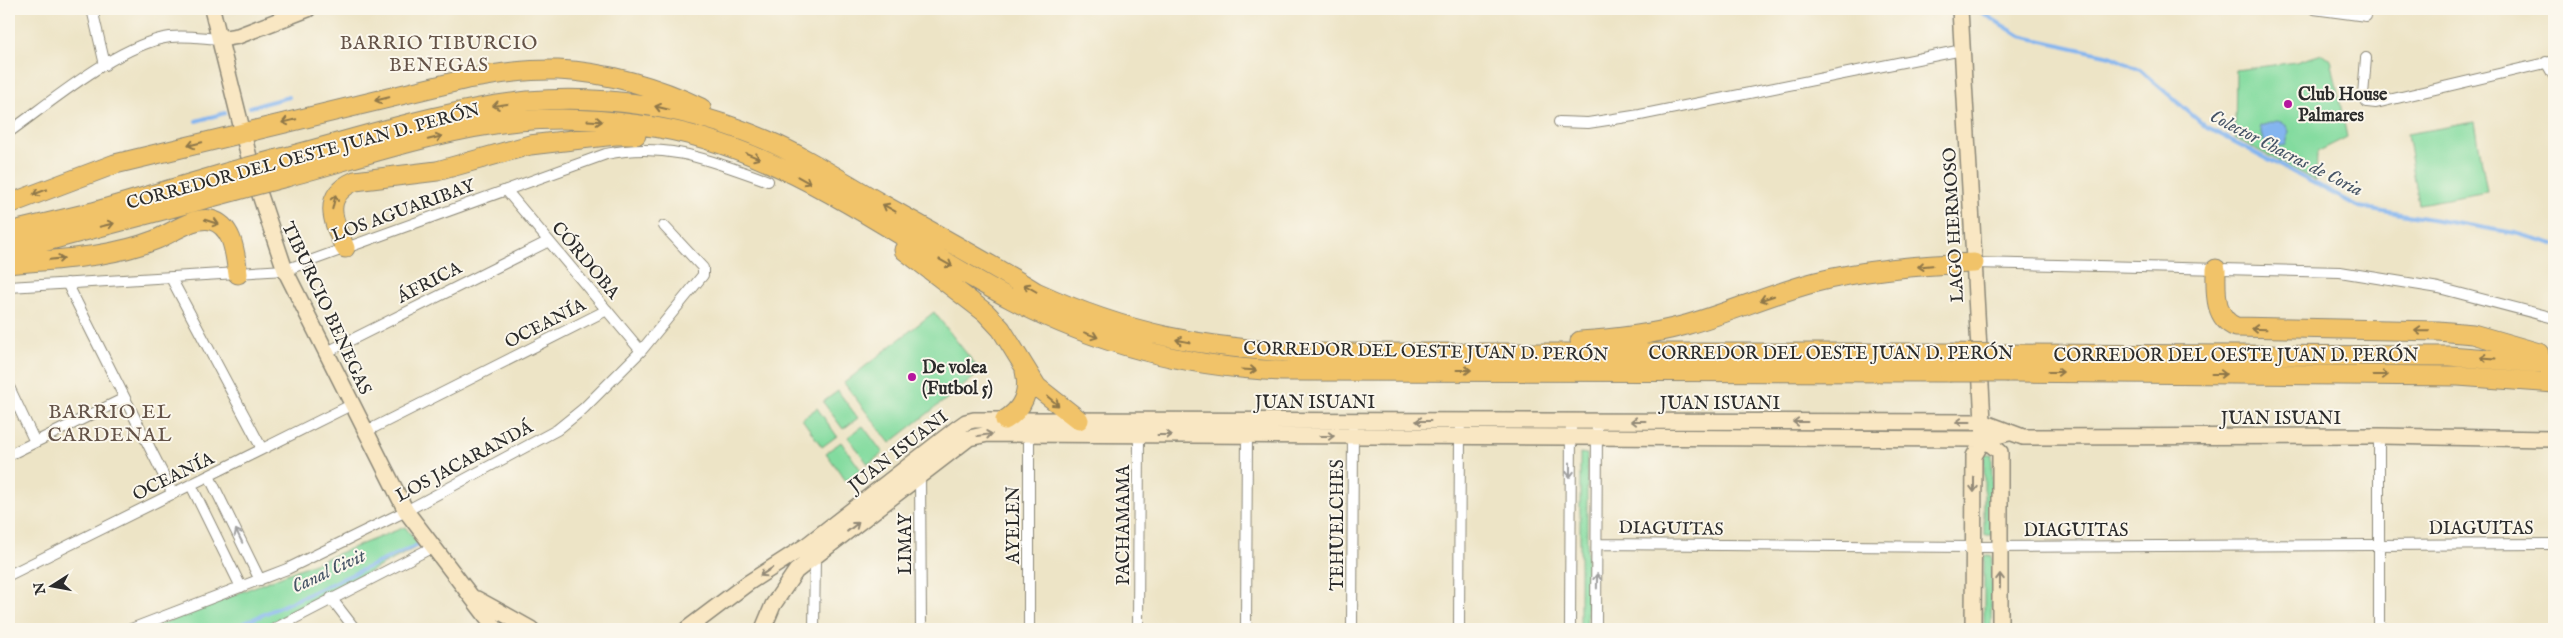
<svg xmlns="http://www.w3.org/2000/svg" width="2563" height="638" font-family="'IM FELL English',serif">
  <rect width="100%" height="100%" fill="#fbf7ec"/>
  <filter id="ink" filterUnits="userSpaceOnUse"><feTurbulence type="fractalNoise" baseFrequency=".02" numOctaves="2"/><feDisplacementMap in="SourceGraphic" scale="10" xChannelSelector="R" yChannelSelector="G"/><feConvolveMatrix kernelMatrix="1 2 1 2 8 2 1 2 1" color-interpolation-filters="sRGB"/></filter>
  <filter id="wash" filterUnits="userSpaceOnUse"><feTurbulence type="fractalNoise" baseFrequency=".0096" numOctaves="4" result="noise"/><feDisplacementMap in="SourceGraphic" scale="20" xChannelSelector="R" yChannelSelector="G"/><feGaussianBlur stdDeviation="1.12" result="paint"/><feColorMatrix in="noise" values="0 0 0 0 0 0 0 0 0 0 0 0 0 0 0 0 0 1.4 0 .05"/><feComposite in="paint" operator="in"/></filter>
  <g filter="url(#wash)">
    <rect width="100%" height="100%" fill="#ede4c6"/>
    <path fill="#83db9f" stroke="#578365" d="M 2321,54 L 2331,59 L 2347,137 L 2317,152 L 2316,181 L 2235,138 L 2236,70 L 2296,62 Z
      M 2475,122 L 2487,192 L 2419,204 L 2407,134 Z
      M 934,312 L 981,372 L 890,443 L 844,383 Z
      M 838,391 L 858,418 L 843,429 L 823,402 Z
      M 817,408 L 837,436 L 822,447 L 802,419 Z
      M 863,426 L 883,453 L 868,464 L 848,437 Z
      M 1613,427 L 1966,429 L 1966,433 L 1613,430 Z
      M 841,442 L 861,470 L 846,481 L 826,453 Z
      M 1580,453 L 1587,454 L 1587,629 L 1580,629 Z
      M 1984,454 L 1992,454 L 1992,535 L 1984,535 Z
      M 405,527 L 417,542 L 415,548 L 260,629 L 148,629 Z
      M 1984,556 L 1992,556 L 1991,629 L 1984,629 Z"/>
    <path fill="#84b5ef" stroke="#58708d" d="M 2277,121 L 2284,123 L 2289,131 L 2286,145 L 2275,147 L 2265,144 L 2260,126 Z"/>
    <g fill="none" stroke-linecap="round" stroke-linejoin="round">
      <path stroke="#84b5ef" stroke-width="4" d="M 1976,9 L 2020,36 L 2110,56 L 2140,70 L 2206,127 L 2359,207 L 2515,233 L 2554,244
        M 250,107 L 289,97
        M 196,121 L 225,113
        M 231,629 L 424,542"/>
    </g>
  </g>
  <g filter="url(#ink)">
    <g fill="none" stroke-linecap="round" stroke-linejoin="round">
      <g stroke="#8c8878" stroke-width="12">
        <path id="street" d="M 92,9 L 105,65
          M 2314,9 L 2366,16 L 2367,9
          M 2366,58 L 2363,95 L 2367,102 L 2376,103 L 2554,61
          M 2546,62 L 2554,76
          M 1559,122 L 1588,123 L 1640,115 L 1962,50
          M 9,132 C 51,102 119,44 170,37 C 186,35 203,38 220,39
          M 506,190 L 641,351
          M 1974,263 L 2340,272 L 2439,288 L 2554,318
          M 171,278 L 262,449
          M 67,283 L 173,494
          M 9,287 L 285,270 L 606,154 C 667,141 712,161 768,181
          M 325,353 L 549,241
          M 9,387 L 35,442
          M 365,432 L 607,310
          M 9,455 L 123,399
          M 920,471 L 921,629
          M 209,476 L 260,580
          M 191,485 L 241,587
          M 1597,544 L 1974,547 L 2554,544
          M 812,553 L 815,557 L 814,629
          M 9,575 L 351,405
          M 331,598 L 355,629
          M 131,629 L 287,569 L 406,511 L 557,430 L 583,409 L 641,351 L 703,275 L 703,268 L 664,226
          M 274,629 L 433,547
          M 1029,629 L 1029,428
          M 1138,629 L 1139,430
          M 1246,629 L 1247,430
          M 1352,629 L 1353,430
          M 1459,629 L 1460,430
          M 1570,629 L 1571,421
          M 1596,629 L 1597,421
          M 2379,629 L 2379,436"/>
      </g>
      <g stroke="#8c8878" stroke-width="18">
        <path id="secondary" d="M 212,9 L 254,177 L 285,270 L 406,511 L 496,629
          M 1960,9 L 1984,439 L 1974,456 L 1973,629
          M 220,39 L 238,36 L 308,9
          M 1984,439 L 2000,452 L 2000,629
          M 477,599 L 531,629
          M 687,629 L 748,583 L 807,545 L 956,429 L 966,422 L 974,420 L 1983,422 L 2023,437 L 2379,436 L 2554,439
          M 763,629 L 773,605 L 796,571 L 969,438 L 988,434 L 1984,439 L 2009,433"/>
      </g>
      <g stroke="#8c8878" stroke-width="21">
        <path id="highway" d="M 278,159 C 360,138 443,110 528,101 C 608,94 692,108 766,140 C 806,157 843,182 880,203 C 932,232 985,261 1036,292 C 1127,334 1207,349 1307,353 L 1949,353
          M 286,177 C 360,157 442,129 518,121 C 558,117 600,119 640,125 C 779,142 891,236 1011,299 C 1096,344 1186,367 1281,371 L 1949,372
          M 9,204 L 115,164 L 467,79 C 497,74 527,69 558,70 C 606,72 658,87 701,108
          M 9,232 L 93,212 L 229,172
          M 345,248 C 333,221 321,196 355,181 L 437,171 L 530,145 L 615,135 L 636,135
          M 904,250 L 986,313 L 1001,329 L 1037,387 L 1079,420
          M 9,251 L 234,191
          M 9,264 C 57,259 109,258 155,240 C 171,234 193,216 211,220 C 234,226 235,255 238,274
          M 2216,269 C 2216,289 2213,318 2236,327 L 2438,331 L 2473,334 L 2539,353
          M 1580,341 C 1614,339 1648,335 1682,326 C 1727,314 1770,294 1816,282 C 1867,269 1921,265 1974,263
          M 2007,354 L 2449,356 L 2554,364
          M 2008,372 L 2458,376 L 2554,383
          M 1005,420 C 1023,409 1030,392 1025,371"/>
      </g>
      <use href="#street" stroke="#fff" stroke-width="10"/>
      <use href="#secondary" stroke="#f9e7c3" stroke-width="15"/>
      <use href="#highway" stroke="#f1c369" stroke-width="19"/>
      <g stroke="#8c8878" stroke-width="21" stroke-linecap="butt">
        <path id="highway-bridge" d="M 229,172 L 278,159
          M 234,191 L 286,177
          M 1949,353 L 2007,354
          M 1949,372 L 2008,372"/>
      </g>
      <use href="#highway-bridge" stroke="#f1c369" stroke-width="19"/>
    </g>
    <defs><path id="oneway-shaft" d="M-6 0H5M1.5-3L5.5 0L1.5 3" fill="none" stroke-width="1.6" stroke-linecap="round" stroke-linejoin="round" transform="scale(1.25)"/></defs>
    <g stroke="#8e774a">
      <use href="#oneway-shaft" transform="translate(382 99) rotate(167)"/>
      <use href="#oneway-shaft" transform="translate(500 105) rotate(172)"/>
      <use href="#oneway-shaft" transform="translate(662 108) rotate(-167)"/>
      <use href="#oneway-shaft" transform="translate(289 121) rotate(166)"/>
      <use href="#oneway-shaft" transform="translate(595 121) rotate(3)"/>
      <use href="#oneway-shaft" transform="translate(435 138) rotate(-14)"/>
      <use href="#oneway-shaft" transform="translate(195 144) rotate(166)"/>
      <use href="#oneway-shaft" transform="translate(753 156) rotate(23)"/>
      <use href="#oneway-shaft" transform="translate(804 180) rotate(29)"/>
      <use href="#oneway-shaft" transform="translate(40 192) rotate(159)"/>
      <use href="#oneway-shaft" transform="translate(334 202) rotate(-77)"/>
      <use href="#oneway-shaft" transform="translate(889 208) rotate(-151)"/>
      <use href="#oneway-shaft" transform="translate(212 222) rotate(18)"/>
      <use href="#oneway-shaft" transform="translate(107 225) rotate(-14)"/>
      <use href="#oneway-shaft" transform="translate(57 259) rotate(-6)"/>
      <use href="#oneway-shaft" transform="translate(946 263) rotate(29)"/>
      <use href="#oneway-shaft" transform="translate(1925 266) rotate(175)"/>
      <use href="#oneway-shaft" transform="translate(1030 288) rotate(-150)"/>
      <use href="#oneway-shaft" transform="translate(1767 298) rotate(162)"/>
      <use href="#oneway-shaft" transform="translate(2259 329) rotate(-178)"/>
      <use href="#oneway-shaft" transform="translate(2422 331) rotate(-179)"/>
      <use href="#oneway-shaft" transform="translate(1091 335) rotate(20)"/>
      <use href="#oneway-shaft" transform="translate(1183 341) rotate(-168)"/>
      <use href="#oneway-shaft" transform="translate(2488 358) rotate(-176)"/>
      <use href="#oneway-shaft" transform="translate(1249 370) rotate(3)"/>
      <use href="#oneway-shaft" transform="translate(1464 370)"/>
      <use href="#oneway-shaft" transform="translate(2056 372)"/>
      <use href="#oneway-shaft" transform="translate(2219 374)"/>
      <use href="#oneway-shaft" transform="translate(2381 375)"/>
      <use href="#oneway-shaft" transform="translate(1053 401) rotate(40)"/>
    </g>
    <g stroke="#928977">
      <use href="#oneway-shaft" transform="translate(1423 421) rotate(-180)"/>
      <use href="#oneway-shaft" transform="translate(1638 421) rotate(-180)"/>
      <use href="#oneway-shaft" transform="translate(1800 422) rotate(-180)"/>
      <use href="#oneway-shaft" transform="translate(1963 422) rotate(-180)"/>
      <use href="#oneway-shaft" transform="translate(985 435) rotate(-8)"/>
      <use href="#oneway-shaft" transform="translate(1165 435)"/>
      <use href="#oneway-shaft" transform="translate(1327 436)"/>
      <use href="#oneway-shaft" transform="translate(1974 485) rotate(90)"/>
      <use href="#oneway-shaft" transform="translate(853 527) rotate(-38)"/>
      <use href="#oneway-shaft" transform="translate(766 572) rotate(147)"/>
      <use href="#oneway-shaft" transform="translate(2000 581) rotate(-90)"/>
    </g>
    <g stroke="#a0a0a0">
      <use href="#oneway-shaft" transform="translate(1570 470) rotate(90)"/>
      <use href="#oneway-shaft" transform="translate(239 536) rotate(-116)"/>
      <use href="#oneway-shaft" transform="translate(1597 581) rotate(-89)"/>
    </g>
  </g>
  <g fill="#b5179e" stroke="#fbf7ec" stroke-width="2">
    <circle cx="2288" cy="104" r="5"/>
    <circle cx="912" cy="377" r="5"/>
  </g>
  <g text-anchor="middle" stroke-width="4" stroke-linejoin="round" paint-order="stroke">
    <g font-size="18" font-weight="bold" fill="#2b2b2b" stroke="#fbf7ec" text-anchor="start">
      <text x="2298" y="100">Club House<tspan x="2298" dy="21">Palmares</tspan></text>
      <text x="922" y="373">De volea<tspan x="922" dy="21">(Futbol 5)</tspan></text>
    </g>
    <g font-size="18" fill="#2b2b2b" stroke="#fbf7ec">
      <text transform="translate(303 156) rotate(-15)" y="6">CORREDOR DEL OESTE JUAN D. PERÓN</text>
      <text transform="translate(403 210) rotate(-20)" y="6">LOS AGUARIBAY</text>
      <text transform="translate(1953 225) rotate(-93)" y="6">LAGO HERMOSO</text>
      <text transform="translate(586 260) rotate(50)" y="6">CÓRDOBA</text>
      <text transform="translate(429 282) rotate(-27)" y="6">ÁFRICA</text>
      <text transform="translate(327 308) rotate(65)" y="6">TIBURCIO BENEGAS</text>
      <text transform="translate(545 323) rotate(-27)" y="6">OCEANÍA</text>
      <text transform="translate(1426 351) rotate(1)" y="6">CORREDOR DEL OESTE JUAN D. PERÓN</text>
      <text x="1831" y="359">CORREDOR DEL OESTE JUAN D. PERÓN</text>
      <text x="2236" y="361">CORREDOR DEL OESTE JUAN D. PERÓN</text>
      <text x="1315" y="408">JUAN ISUANI</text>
      <text x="1720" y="409">JUAN ISUANI</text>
      <text x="2281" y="424">JUAN ISUANI</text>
      <text transform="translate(898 451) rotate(-38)" y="6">JUAN ISUANI</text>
      <text transform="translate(464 461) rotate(-28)" y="6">LOS JACARANDÁ</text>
      <text transform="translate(173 476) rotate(-26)" y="6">OCEANÍA</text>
      <text transform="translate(1013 525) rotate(-90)" y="6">AYELEN</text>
      <text transform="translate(1123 525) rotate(-90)" y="6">PACHAMAMA</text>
      <text transform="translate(1337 525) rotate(-90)" y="6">TEHUELCHES</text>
      <text transform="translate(1671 528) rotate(1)" y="6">DIAGUITAS</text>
      <text x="2481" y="534">DIAGUITAS</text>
      <text x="2076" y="536">DIAGUITAS</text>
      <text transform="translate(905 544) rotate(-90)" y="6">LIMAY</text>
    </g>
    <g font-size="19" letter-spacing="1" fill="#645348" stroke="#fbf7ec">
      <text x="439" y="49">BARRIO TIBURCIO<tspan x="439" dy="22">BENEGAS</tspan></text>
    </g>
    <g font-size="19" font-style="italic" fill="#465466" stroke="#fbf7ec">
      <text transform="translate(2287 152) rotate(27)" y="7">Colector Chacras de Coria</text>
      <text transform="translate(328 570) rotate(-25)" y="7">Canal Civit</text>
    </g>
    <g font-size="20" letter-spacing="1" fill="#645348" stroke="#fbf7ec">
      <text x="110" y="418">BARRIO EL<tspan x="110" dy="23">CARDENAL</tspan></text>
    </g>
  </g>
  <rect width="2563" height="638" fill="none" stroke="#fbf7ec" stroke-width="30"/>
  <g transform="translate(52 586) rotate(259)" stroke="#fbf7ec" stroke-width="4" paint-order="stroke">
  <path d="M0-4L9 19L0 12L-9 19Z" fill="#2b2b2b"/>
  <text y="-8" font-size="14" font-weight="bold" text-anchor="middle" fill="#2b2b2b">N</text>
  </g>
</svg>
